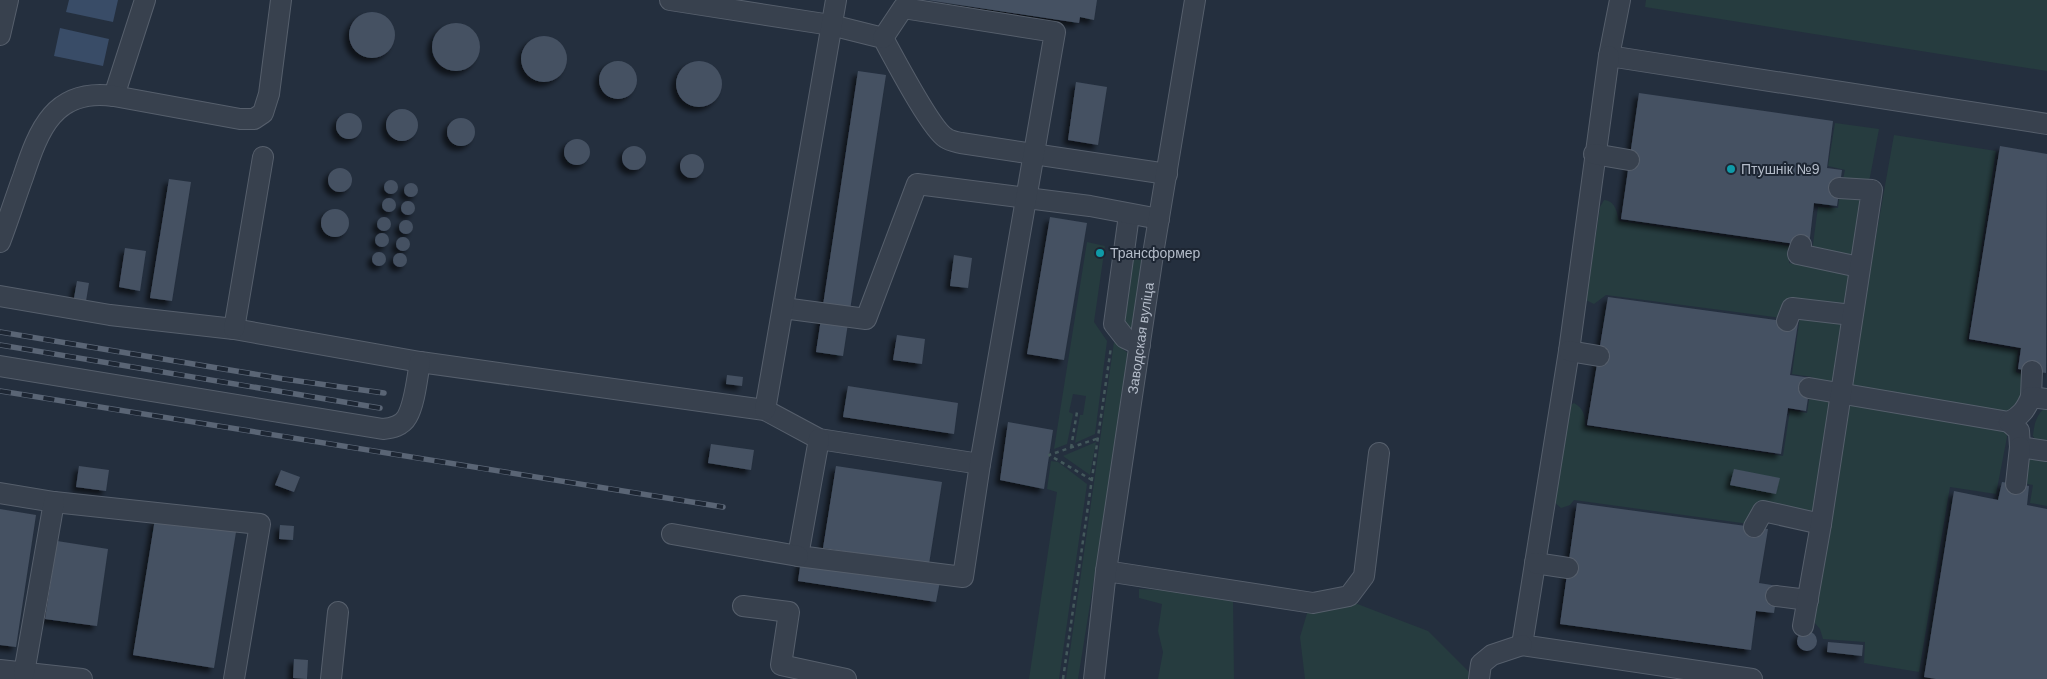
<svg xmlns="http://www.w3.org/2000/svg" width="2047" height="679" font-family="Arial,sans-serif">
  <defs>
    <filter id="shadow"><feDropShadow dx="-4.5" dy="4.5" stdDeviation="2.5" flood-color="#0009"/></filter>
  </defs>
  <rect width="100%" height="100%" fill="#242f3e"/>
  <path fill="#263c3f" d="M 1646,0 L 2047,0 L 2047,71 L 1645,7 Z
    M 1835,123 L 1879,129 L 1870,177 L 1868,181 L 1843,179 L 1845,170 L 1828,166 Z
    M 1894,135 L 1996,151 L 1967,341 L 2018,350 L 2016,372 L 2027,376 L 2023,405 L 2011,416 L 1851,386 L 1851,377 Z
    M 1840,191 L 1865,194 L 1854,257 L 1812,252 L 1818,207 L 1838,208 Z
    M 1604,200 C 1615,201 1617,211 1619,221 L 1790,246 L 1789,263 L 1852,272 L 1851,306 L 1781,318 L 1606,295 L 1594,304 L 1586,300 L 1600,207 Z
    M 1087,242 L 1105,246 L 1094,322 L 1107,341 L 1095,434 L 1075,443 L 1080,415 L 1083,415 L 1086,396 L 1073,394 L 1069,412 L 1073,414 L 1067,444 L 1054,449 Z
    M 1138,249 L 1142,249 L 1143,258 L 1134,328 L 1123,326 L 1132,254 Z
    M 1800,316 L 1843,322 L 1836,382 L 1813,382 L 1812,377 L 1792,374 Z
    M 1114,342 L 1130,355 L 1078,679 L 1066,679 Z
    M 1810,394 L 1832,399 L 1815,512 L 1749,524 L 1574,500 L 1570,505 L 1561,508 L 1553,501 L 1566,408 L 1574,403 C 1584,409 1585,415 1585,426 L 1783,456 L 1790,410 L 1807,413 Z
    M 1853,404 L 2006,431 L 2007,437 L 1996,494 L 1950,487 L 1919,672 L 1864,663 L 1865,642 L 1823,639 L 1820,629 L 1814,622 L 1845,411 Z
    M 2047,407 L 2047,446 L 2037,442 L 2033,436 C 2034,425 2036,413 2047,407 Z
    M 1096,442 L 1090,475 L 1063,456 Z
    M 2028,458 L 2047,458 L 2047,506 L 2030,503 L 2033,485 L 2023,483 Z
    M 1051,461 L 1058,462 L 1087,484 L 1059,679 L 1029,679 L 1057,492 L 1047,489 Z
    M 1139,589 L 1162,590 L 1233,599 L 1234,679 L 1158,679 L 1163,652 L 1158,631 L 1162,604 L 1139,598 Z
    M 1347,600 L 1428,631 L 1469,672 L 1468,679 L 1305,679 L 1300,637 L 1308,610 Z"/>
  <path fill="#394c67" d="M 69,0 L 118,0 L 113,22 L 66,12 Z
    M 60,28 L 109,39 L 103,66 L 54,56 Z"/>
  <path fill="#455162" filter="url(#shadow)" d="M 927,0 L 1097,0 L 1094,20 L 1080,17 L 1079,23 Z
    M349 35a23 23 0 1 1 46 0a23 23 0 1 1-46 0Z
    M432 47a24 24 0 1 1 48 0a24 24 0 1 1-48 0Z
    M521 59a23 23 0 1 1 46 0a23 23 0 1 1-46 0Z
    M676 84a23 23 0 1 1 46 0a23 23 0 1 1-46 0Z
    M599 80a19 19 0 1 1 38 0a19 19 0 1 1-38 0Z
    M 858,71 L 886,75 L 843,356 L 816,352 Z
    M 1076,82 L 1107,87 L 1098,145 L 1068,140 Z
    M 1639,93 L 1833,121 L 1827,168 L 1842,170 L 1837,206 L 1814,203 L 1809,246 L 1621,219 Z
    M386 125a16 16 0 1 1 32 0a16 16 0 1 1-32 0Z
    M336 126a13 13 0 1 1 26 0a13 13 0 1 1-26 0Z
    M447 132a14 14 0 1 1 28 0a14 14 0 1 1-28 0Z
    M564 152a13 13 0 1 1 26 0a13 13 0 1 1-26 0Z
    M622 158a12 12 0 1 1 24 0a12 12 0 1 1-24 0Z
    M 2000,146 L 2047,154 L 2046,373 L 2018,369 L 2021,348 L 1969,339 Z
    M680 166a12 12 0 1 1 24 0a12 12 0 1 1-24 0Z
    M328 180a12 12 0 1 1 24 0a12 12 0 1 1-24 0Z
    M 169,179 L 191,182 L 172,301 L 150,298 Z
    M384 187a7 7 0 1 1 14 0a7 7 0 1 1-14 0Z
    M404 190a7 7 0 1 1 14 0a7 7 0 1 1-14 0Z
    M382 205a7 7 0 1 1 14 0a7 7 0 1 1-14 0Z
    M401 208a7 7 0 1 1 14 0a7 7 0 1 1-14 0Z
    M321 223a14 14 0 1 1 28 0a14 14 0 1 1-28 0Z
    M 1050,217 L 1087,223 L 1064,360 L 1027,354 Z
    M377 224a7 7 0 1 1 14 0a7 7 0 1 1-14 0Z
    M399 227a7 7 0 1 1 14 0a7 7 0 1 1-14 0Z
    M375 240a7 7 0 1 1 14 0a7 7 0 1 1-14 0Z
    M396 244a7 7 0 1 1 14 0a7 7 0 1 1-14 0Z
    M 125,248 L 146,251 L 140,291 L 119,287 Z
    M372 259a7 7 0 1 1 14 0a7 7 0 1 1-14 0Z
    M393 260a7 7 0 1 1 14 0a7 7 0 1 1-14 0Z
    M 954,255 L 972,258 L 968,288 L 950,286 Z
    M 77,281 L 89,283 L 86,301 L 74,298 Z
    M 1608,297 L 1798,323 L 1790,375 L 1811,378 L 1806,411 L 1788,408 L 1781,454 L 1587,425 Z
    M 897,335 L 925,339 L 922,364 L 893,360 Z
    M 727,375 L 743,377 L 742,386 L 726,384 Z
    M 848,386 L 958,403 L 954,434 L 843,417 Z
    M 1008,422 L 1053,430 L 1044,489 L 1000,480 Z
    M 711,444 L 754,450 L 751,470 L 708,463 Z
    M 79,466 L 109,470 L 106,491 L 76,487 Z
    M 836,466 L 942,482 L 929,564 L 823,548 Z
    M 1734,469 L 1780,478 L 1776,494 L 1730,485 Z
    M 281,470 L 300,477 L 294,492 L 275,485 Z
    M 2002,482 L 2029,486 L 2027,505 L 2047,509 L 2047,679 L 1936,679 L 1924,677 L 1954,491 L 1998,500 Z
    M 1577,503 L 1768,529 L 1759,583 L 1778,586 L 1774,613 L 1756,611 L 1751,650 L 1560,624 Z
    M 0,509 L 36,515 L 16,647 L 0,645 Z
    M 155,519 L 236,532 L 214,668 L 133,655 Z
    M 280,525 L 294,526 L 293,540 L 279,539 Z
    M 57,541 L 108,549 L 97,626 L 45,619 Z
    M 801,560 L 940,581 L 936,602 L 798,581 Z
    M1797 641a10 10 0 1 1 20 0a10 10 0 1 1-20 0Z
    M 1828,642 L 1863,645 L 1862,656 L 1827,652 Z
    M 294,659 L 308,660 L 307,679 L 293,678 Z"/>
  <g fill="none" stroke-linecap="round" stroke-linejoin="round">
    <g stroke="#565f6c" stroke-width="22">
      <g id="minor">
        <path d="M 670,0 L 831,25 L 883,38 C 894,58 931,129 946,138 C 950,141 957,142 961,143 L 1167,174"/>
        <path d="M 1620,0 L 1609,56 L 2047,124"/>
        <path d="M 0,35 L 8,0"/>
        <path d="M 1609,56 L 1569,351 L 1522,645 L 1752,679"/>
        <path d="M 114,96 L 145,0"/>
        <path d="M 1594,154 L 1629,160"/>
        <path d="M 1129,215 L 1114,324 L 1125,338 L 1140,345"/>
        <path d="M 0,242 C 8,221 15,199 23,177 C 39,129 54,88 114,96 L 240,119 L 254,119 L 263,113 L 269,94 L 281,0"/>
        <path d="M 1801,245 L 1798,254 L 1859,267"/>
        <path d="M 0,296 L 110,315 L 234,329 L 420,362 L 765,410 L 819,439 L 980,464"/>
        <path d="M 783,308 L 866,319 L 917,184 L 1090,206 L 1159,219"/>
        <path d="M 1787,321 L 1792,308 L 1852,315"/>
        <path d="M 234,329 L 263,157"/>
        <path d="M 1569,351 L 1599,356"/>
        <path d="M 0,366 L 383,429 C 392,428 402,426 407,417 C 415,403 417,378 420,362"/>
        <path d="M 1809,388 L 2009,422"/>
        <path d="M 2031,397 L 2032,371"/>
        <path d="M 2047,399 L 2031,397 C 2026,409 2021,416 2009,422 L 2019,431 L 2020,447 L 2047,451"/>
        <path d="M 765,410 L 836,0"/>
        <path d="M 819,439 L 798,556 L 963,577 L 980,464 L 1055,32 L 903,8 L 883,38"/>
        <path d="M 2016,484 L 2020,447"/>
        <path d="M 0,493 L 54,502 L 260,524 L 234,679"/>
        <path d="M 1754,527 L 1763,511 L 1821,524"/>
        <path d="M 672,534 L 798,556"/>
        <path d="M 1535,563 L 1568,568"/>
        <path d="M 1106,571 L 1313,603 L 1349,596 L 1364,576 L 1379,453"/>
        <path d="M 1776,596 L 1808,600"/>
        <path d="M 743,606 L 789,612 L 781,665 L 846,679"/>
        <path d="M 1803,626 L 1821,524 L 1872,190 L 1839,188"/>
        <path d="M 0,670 L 82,679"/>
        <path d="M 24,673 L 54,502"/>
        <path d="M 331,679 L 338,612"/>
        <path id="s1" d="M 1094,679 L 1106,571 L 1154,248 L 1195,0"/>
        <path d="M 1479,679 L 1481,664 L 1492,655 L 1522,645"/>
      </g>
    </g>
    <path stroke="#44595c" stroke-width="2.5" stroke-dasharray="4 4" stroke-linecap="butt" d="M 1071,448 L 1077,412
      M 1092,480 L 1049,455 L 1099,438
      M 1063,679 L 1111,347"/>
    <use href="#minor" stroke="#38414e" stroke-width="20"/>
    <g stroke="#5a6575" stroke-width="5.5">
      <path id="rail" d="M 0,332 L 284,379 L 384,393
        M 0,345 L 380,408
        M 0,391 L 723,507"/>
    </g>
    <use href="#rail" stroke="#1d2633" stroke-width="4" stroke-dasharray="11" stroke-linecap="butt"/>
  </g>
  <g fill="#0f9aa8" stroke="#1d2633" stroke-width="2">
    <circle cx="1731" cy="169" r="5"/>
    <circle cx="1100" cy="253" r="5"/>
  </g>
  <g text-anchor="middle" stroke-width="4" stroke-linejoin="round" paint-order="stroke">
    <g font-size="14" fill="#b4bcc9" stroke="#1d2633" text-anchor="start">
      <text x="1741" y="174">Птушнік №9</text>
      <text x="1110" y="258">Трансформер</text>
    </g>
    <g font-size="14" fill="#b4bcc9" stroke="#1d2633">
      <text dy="5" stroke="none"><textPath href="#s1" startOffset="344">Заводская вуліца</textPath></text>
    </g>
  </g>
</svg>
